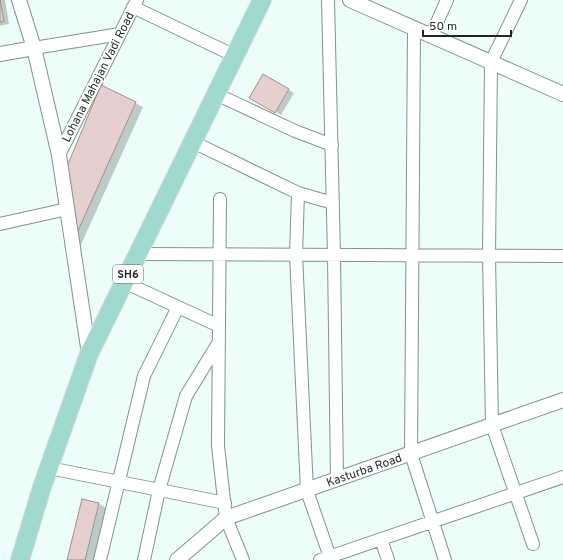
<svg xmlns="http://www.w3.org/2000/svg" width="563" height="560" font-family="Overpass,sans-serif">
  <rect width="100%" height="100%" fill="#edfefa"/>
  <path fill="#0003" d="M 0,0 L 5,0 L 9,24 L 0,26 Z
    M 263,75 L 294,93 L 281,115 L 251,98 Z
    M 101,86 L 143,107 L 80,247 L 73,243 Z
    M 83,500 L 99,504 L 106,508 L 93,560 L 68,560 Z"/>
  <path fill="#e5d0cf" stroke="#a38f8e" d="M 0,0 L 4,21 L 0,22 Z
    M 263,74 L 289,89 L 275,113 L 249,98 Z
    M 101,85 L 136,102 L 72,244 L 68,164 Z
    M 82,499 L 99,503 L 85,560 L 67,560 Z"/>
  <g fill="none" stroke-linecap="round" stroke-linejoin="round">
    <g stroke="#80938e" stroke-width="14">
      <path id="minor" d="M 328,0 L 334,255 L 337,480
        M 521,0 L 491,62 L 489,256 L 492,425 L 533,544
        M 133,7 L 235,56
        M 414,28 L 411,454 L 445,560
        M 431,36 L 447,0
        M 34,48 L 120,34
        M 216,94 L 295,131 L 332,145
        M 193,142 L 298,193 L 333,203
        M 59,155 L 137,0
        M 298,193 L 296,255 L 307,491 L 331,560
        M 220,199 L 218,446 L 226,518 L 243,560
        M 0,224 L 67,209
        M 138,254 L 563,256
        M 124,282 L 219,326
        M 49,468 L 225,503
        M 381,539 L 388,560
        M 100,560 L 144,376 L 178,307
        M 144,560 L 159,490 L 186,396 L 219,342
        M 320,560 L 563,477"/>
    </g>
    <g stroke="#80938e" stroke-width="16">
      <path id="tertiary" d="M 19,0 L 34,48 L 59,155 L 89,354
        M 350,0 L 563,94
        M 0,54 L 34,48
        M 177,560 L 226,518 L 563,400"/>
    </g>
    <g stroke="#dbdcdc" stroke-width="20">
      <path id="primary" d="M 20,560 L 42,487 L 89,354 L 262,0"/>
    </g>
    <use href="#minor" stroke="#fff" stroke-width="12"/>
    <use href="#tertiary" stroke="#fff" stroke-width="14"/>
    <use href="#primary" stroke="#a0d9cd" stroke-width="18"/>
  </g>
  <g text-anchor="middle" stroke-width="3.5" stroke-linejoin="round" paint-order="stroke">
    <rect fill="#fff" stroke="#626866" stroke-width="1" x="113" y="265" width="30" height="18" rx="3"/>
    <g font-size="11" font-weight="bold" fill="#1f2725">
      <text x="128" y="278">SH6</text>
    </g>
    <g font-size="12" fill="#1f2725" stroke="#fff">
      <text transform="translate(98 77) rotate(-63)" y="4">Lohana Mahajan Vadi Road</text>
      <text transform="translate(364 470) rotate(-19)" y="4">Kasturba Road</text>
    </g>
  </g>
  <path d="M423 30v6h88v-6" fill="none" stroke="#1f2725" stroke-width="2"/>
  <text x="429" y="30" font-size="12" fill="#1f2725" stroke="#ffffff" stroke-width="3" paint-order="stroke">50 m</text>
</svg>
